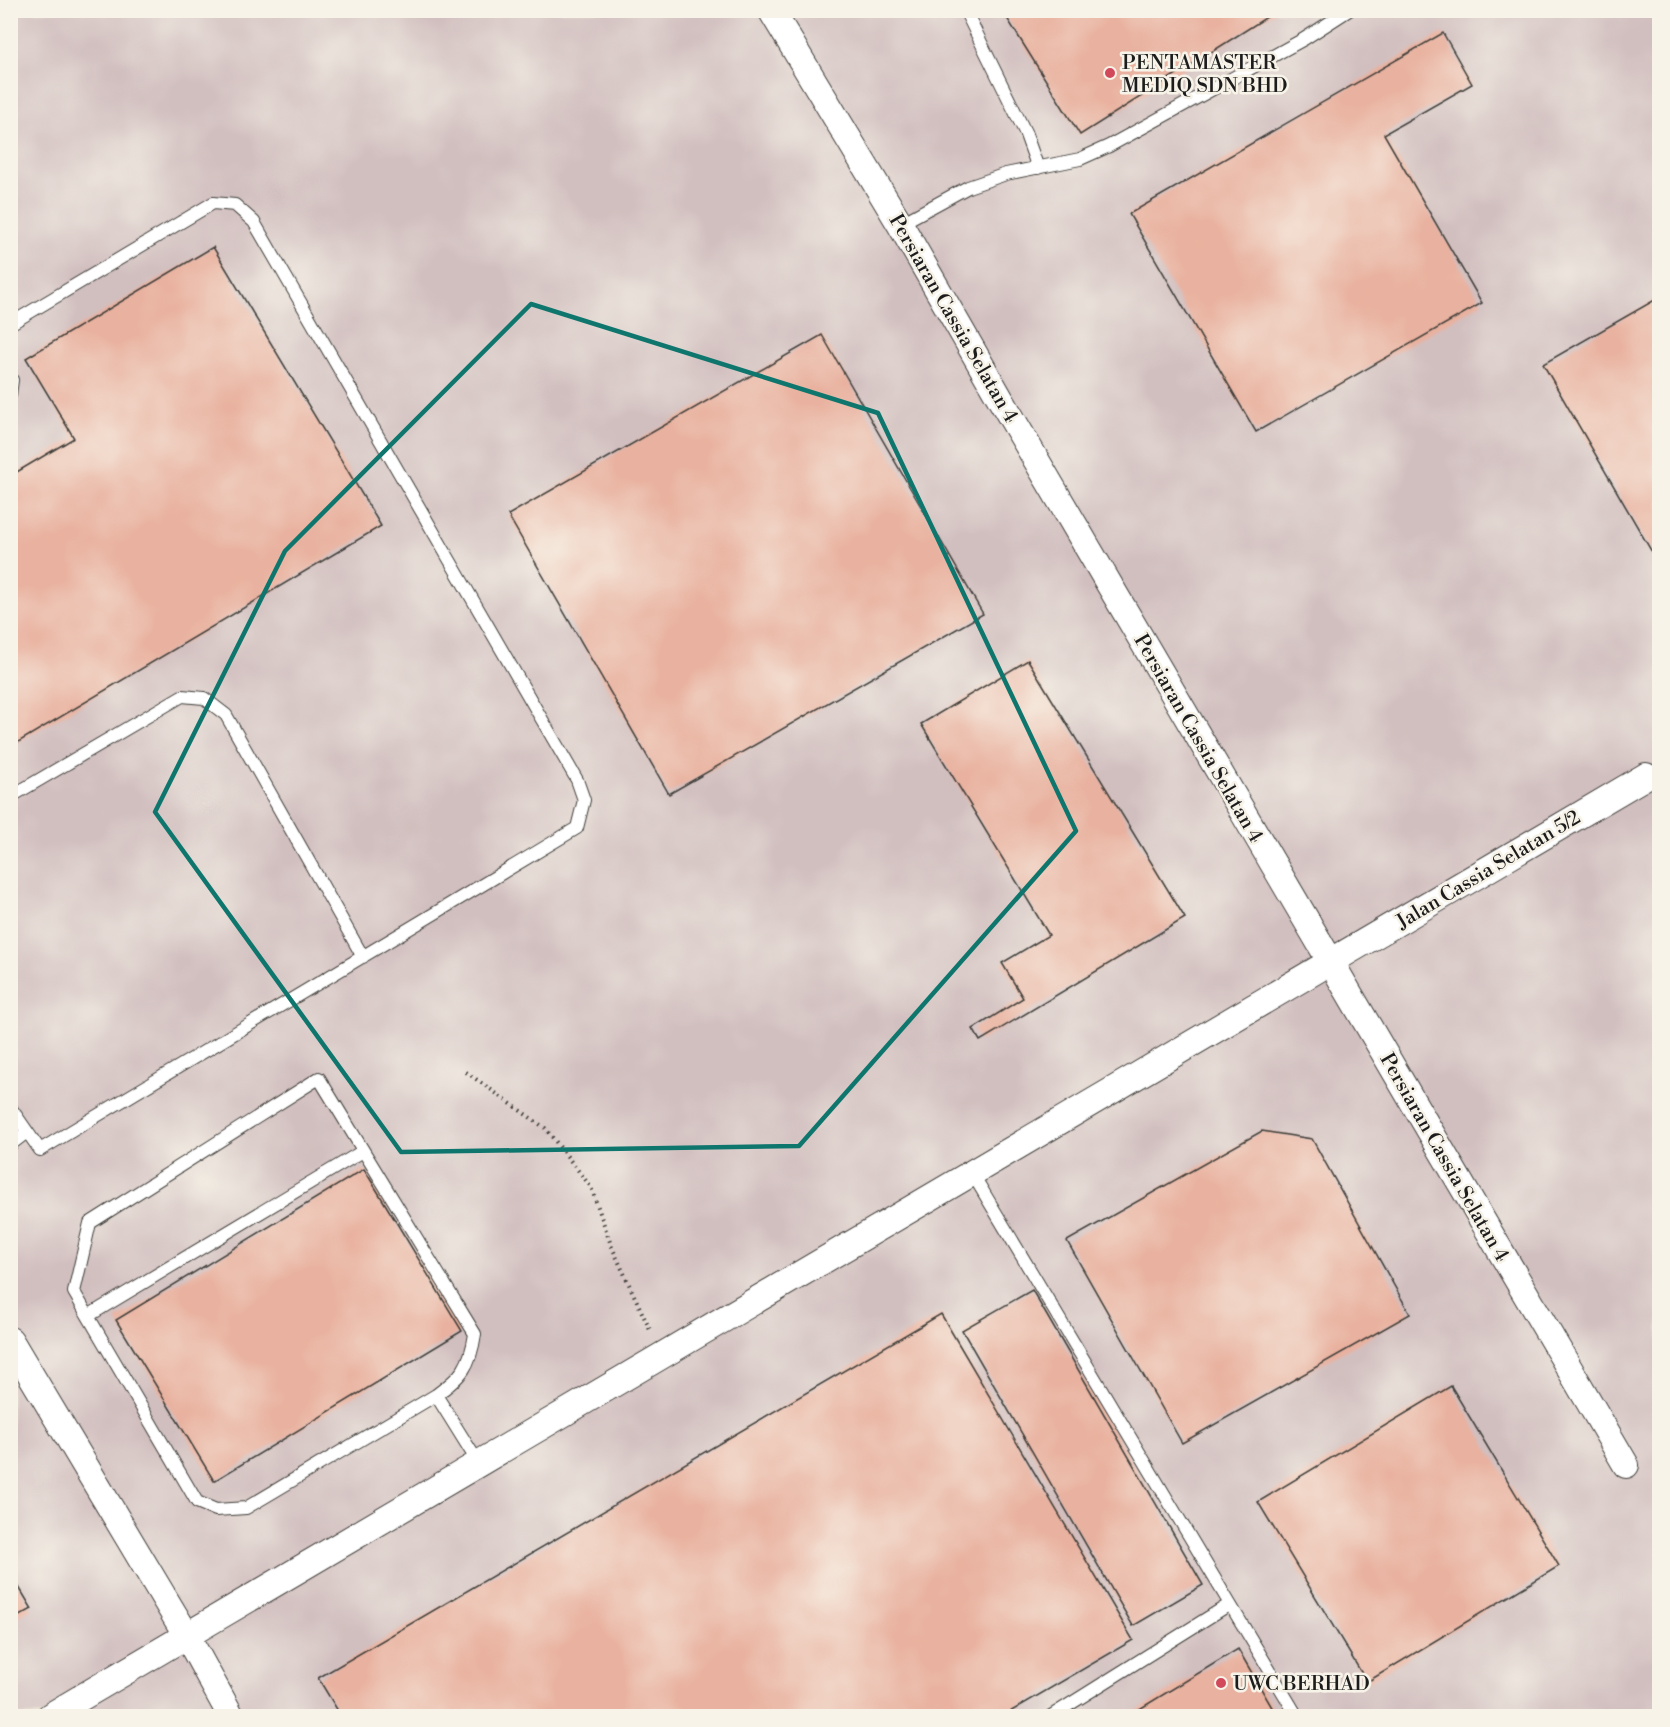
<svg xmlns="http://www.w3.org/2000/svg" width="1670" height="1727" font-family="'Libre Bodoni',serif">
  <rect width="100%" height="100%" fill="#f7f3e8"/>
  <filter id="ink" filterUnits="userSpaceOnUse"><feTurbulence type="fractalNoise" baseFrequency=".0167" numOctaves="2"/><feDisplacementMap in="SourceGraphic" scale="12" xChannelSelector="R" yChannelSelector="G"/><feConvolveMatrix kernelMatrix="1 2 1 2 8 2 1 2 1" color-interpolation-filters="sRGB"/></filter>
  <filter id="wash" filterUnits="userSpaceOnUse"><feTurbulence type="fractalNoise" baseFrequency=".008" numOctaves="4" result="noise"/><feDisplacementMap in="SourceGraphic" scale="24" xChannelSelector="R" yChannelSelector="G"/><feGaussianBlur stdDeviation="1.35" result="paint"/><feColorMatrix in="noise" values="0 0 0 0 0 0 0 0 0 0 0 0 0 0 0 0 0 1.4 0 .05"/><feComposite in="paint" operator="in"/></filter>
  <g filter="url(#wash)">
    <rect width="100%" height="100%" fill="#f0e9d1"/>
    <path fill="#d1bfbf" d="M 11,11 L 1659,11 L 1659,1716 L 11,1716 Z"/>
    <g id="blocks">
      <path fill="#e9b19f" d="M 1002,10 L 1278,10 L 1080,135 Z
        M 1443,33 L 1472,84 L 1384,134 L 1482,303 L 1256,432 L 1129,214 Z
        M 213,247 L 381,526 L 10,747 L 10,476 L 74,438 L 26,358 Z
        M 1660,297 L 1660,566 L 1543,364 Z
        M 822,335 L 983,614 L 669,794 L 508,515 Z
        M 1028,660 L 1185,918 L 980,1041 L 973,1029 L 1023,998 L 1002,963 L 1049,935 L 921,724 Z
        M 1262,1131 L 1312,1139 L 1410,1314 L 1182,1443 L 1067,1241 Z
        M 364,1169 L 462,1331 L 214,1481 L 116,1320 Z
        M 1032,1290 L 1203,1585 L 1133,1626 L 962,1330 Z
        M 941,1314 L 1133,1640 L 1003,1716 L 341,1716 L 318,1678 Z
        M 1451,1386 L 1559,1566 L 1367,1682 L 1258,1502 Z
        M 10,1572 L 32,1609 L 10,1621 Z
        M 1238,1649 L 1277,1716 L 1128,1716 Z"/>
    </g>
  </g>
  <g filter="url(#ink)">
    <use href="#blocks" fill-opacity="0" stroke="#3c3b37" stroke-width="1.5"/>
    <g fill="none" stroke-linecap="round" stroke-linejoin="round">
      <g stroke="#3c3b37" stroke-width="14">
        <path id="lane" d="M 965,10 L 1025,132 L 1038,168
          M 900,224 L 968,187 L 1006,174 L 1080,159 L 1109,146 L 1304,39 L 1349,10
          M 10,324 L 213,203 L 235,205 L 254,222 L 577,780 L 584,800 L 577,828 L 40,1150 L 10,1107
          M 10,377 L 12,380 L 10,395
          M 10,797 L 182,696 L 204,698 L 226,715 L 363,957
          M 10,1145 L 27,1132
          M 972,1173 L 1297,1716
          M 88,1316 L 363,1151
          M 436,1395 C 462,1376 470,1367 475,1334 L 319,1078 L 90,1223 L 74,1292 L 197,1502 L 216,1510 L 246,1508 L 436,1395 L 479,1464
          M 1051,1716 L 1230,1604"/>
      </g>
      <g stroke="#3c3b37" stroke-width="28">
        <path id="street" d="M 771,10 L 900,224 L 1001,400 L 1626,1465
          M 10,1340 L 187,1636 L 231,1716
          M 50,1716 L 1646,776"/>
      </g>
      <path stroke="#3c3b37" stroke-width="4" stroke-dasharray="1.5 4.5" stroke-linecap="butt" d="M 466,1072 L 545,1128 L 591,1187 L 611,1245 L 650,1330"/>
      <use href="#lane" stroke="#fff" stroke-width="12"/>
      <use href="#street" stroke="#fff" stroke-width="26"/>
    </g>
  </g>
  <path fill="none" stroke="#0f766e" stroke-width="4.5" stroke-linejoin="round" d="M 531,304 L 878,413 L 1076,831 L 799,1146 L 401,1152 L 155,812 L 285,551 Z"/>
  <g fill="#d1495b" stroke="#f7f3e8" stroke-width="2">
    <circle cx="1110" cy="73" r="6"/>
    <circle cx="1221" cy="1683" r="6"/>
  </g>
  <g text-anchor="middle" stroke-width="5" stroke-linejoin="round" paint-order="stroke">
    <g font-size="20" fill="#1c1c1c" stroke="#f7f3e8" text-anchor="start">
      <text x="1122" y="69">PENTAMASTER<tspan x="1122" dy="23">MEDIQ SDN BHD</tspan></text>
      <text x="1233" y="1690">UWC BERHAD</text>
    </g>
    <g font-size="20" fill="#1c1c1c" stroke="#f7f3e8">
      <text transform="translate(954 318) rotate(60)" y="7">Persiaran Cassia Selatan 4</text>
      <text transform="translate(1199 738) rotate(60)" y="7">Persiaran Cassia Selatan 4</text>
      <text transform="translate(1488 869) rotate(-31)" y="7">Jalan Cassia Selatan 5/2</text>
      <text transform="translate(1445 1157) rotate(60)" y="7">Persiaran Cassia Selatan 4</text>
    </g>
  </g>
  <rect width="1670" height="1727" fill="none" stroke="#f7f3e8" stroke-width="36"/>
</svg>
